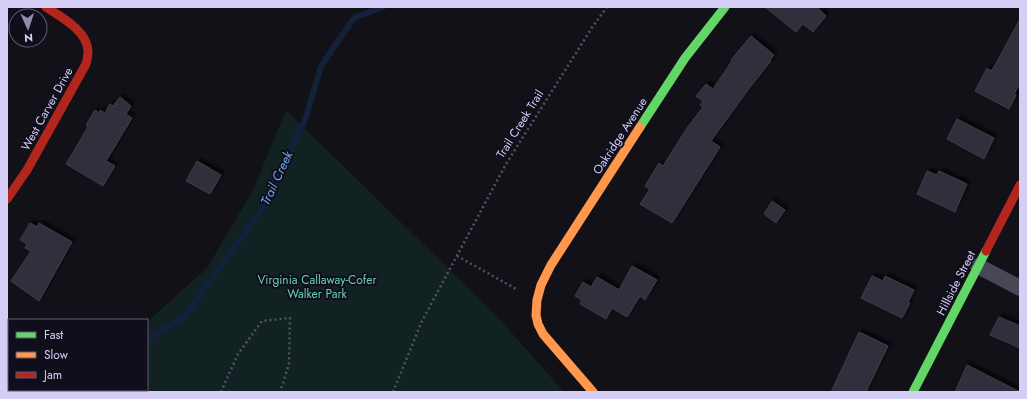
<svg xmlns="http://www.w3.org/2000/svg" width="1027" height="399" font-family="Jost,sans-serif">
  <defs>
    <filter id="shadow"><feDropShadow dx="3.5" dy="-3.5" stdDeviation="1" flood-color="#0009"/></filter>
  </defs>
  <rect width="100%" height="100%" fill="#121118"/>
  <path fill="#122122" d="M 286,110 L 497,316 L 564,392 L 8,392 L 13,390 L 147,390 L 147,322 L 207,268 L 253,190 Z"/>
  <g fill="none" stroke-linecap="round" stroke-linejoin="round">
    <path stroke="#14213b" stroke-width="6" d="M 147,340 L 185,316 L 260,212 L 306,117 L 321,66 L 354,18 L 383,7
      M 43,392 L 48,390"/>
  </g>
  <path fill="#312f3a" stroke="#403b4b" filter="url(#shadow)" d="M 765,7 L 817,7 L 826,16 L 813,32 L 803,24 L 796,32 Z
    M 1020,19 L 1020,83 L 1014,94 L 1016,95 L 1009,109 L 975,91 L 987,68 L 991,71 L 994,67 Z
    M 751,36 L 774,55 L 770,60 L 771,61 L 748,90 L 711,141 L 720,147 L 672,223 L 640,204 L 650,189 L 645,186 L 659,163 L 663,166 L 687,128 L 703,107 L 700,105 L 703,101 L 696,96 L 706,84 L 713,89 L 732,61 L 731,60 Z
    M 120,97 L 131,106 L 126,114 L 132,118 L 106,161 L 115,166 L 103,186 L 66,164 L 88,127 L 86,125 L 95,110 L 99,113 L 100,110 L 105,113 L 110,104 L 113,106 Z
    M 957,119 L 994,138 L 984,159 L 947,139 Z
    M 197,161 L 221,175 L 210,194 L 186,181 Z
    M 927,171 L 937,175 L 939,171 L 967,184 L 955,212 L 917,194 Z
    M 772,201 L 785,210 L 776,223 L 764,214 Z
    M 30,223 L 37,227 L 39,223 L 72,242 L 39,301 L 11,281 L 31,251 L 25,248 L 27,244 L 20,240 Z
    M 632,266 L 657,280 L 645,300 L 640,296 L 627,317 L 612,308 L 606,319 L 580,304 L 582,300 L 575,296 L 583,282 L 591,287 L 597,277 L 619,290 Z
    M 872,276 L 883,281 L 885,276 L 914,290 L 908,302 L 910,303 L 902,318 L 861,298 Z
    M 999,317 L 1020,326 L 1020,348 L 990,335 Z
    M 859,332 L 888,346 L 866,392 L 831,392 Z
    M 967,365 L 1020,392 L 955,392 Z"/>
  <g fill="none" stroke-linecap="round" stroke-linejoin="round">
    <path stroke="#4c5762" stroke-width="2.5" stroke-dasharray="2 3" stroke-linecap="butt" d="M 457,256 L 518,290
      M 221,392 L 238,354 L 262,321 L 290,318 L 289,364 L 280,392
      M 393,392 L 422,321 L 506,164 L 593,26 L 607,7"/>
    <path stroke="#484758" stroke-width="16" d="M 978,266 L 1020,288"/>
    <path stroke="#63d668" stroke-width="9" d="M 640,127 L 685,58 L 725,7
      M 913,392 L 986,251"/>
    <path stroke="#ff974d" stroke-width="9" d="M 593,392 L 543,334 L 538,324 L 536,315 L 537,300 L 541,285 L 551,265 L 640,127"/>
    <path stroke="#b3261e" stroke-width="9" d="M 7,199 L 27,170 L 86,64 C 87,60 88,56 88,52 C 88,31 61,17 46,7
      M 986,251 L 1020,185"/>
  </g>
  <g text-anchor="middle" stroke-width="4" stroke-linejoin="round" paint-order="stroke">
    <g font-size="12" fill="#d5cff8" stroke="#110e1b">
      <text transform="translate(47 109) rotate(-61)" y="4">West Carver Drive</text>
      <text transform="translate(520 124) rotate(-58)" y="4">Trail Creek Trail</text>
      <text transform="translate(620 136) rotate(-57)" y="4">Oakridge Avenue</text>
      <text transform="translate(956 283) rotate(-63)" y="4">Hillside Street</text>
    </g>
    <g font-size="12" fill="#65ceb9" stroke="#110e1b">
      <text x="317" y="284">Virginia Callaway-Cofer<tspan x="317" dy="14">Walker Park</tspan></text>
    </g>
    <g font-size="13" font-style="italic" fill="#6aa9eb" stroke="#110e1b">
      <text transform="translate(276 178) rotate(-65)" y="5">Trail Creek</text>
    </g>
  </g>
  <rect width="1027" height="399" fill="none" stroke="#d5cff8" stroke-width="16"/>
  <rect x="8" y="319" width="140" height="72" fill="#110e1b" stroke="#5f5b73"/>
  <rect x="16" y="332" width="20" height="6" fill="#63d668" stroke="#5f5b73"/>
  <text x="44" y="339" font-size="12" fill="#d5cff8">Fast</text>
  <rect x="16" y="352" width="20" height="6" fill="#ff974d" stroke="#5f5b73"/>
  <text x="44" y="359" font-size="12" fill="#d5cff8">Slow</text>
  <rect x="16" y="372" width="20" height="6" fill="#b3261e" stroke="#5f5b73"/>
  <text x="44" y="379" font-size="12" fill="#d5cff8">Jam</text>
  <g transform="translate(28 28) rotate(177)"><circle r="19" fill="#110e1b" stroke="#5f5b73"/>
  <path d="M0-3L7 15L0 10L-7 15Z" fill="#918caa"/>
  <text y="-6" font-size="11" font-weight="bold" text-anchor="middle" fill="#d5cff8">N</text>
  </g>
</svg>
